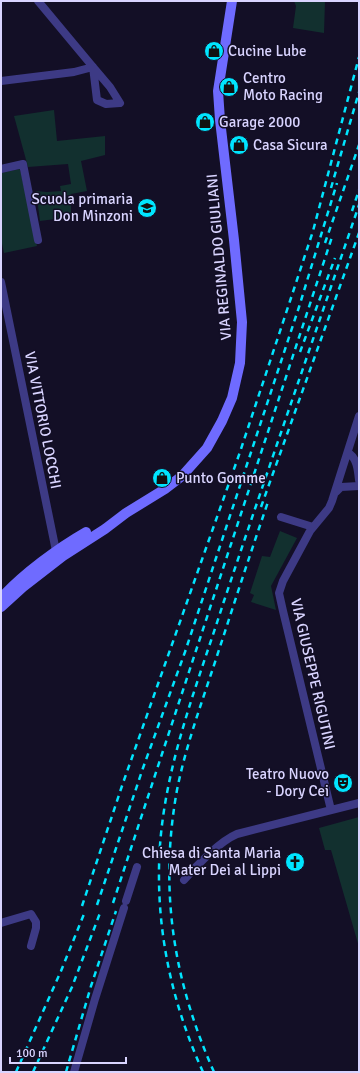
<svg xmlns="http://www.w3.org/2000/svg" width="360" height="1073" font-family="Signika,sans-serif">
  <rect width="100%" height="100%" fill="#130f26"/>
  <path fill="#12302f" d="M 294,1 L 325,1 L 324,33 L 293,28 L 296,6 Z
    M 54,110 L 57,141 L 105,136 L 105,155 L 81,161 L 87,191 L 71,194 L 71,217 L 40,221 L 36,191 L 47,192 L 61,191 L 60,186 L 71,184 L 68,164 L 28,167 L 14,116 Z
    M 20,169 L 37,246 L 4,253 L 1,239 L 1,173 Z
    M 280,531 L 297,538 L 271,586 L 276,610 L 251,602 L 254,595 L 250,593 L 262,556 L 270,557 Z
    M 359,817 L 359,947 L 331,850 L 325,850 L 319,828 Z"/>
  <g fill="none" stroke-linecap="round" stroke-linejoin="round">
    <path stroke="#3d3a85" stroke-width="8" d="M 38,1 L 93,67 L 110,87 L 120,103 L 106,104 L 97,100 L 93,67
      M 1,81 L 74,72 L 93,67
      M 1,169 L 23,164 L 38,240
      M 1,282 L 56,551 L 54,556
      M 348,453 C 357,457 358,471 359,480
      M 336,492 L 341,487 L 359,486
      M 281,517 L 313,527
      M 331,810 L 283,611 L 279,593 L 283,581 L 310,531 L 329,508 L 332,501 L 359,416
      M 184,880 C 196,866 220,841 237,834 L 359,803
      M 126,901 L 137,867
      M 1,923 L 31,914 L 36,922 L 36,928 L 31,946
      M 74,1072 L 95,999 L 124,908"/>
    <path stroke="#6f6bff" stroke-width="10" d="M 1,598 C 23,574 58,548 86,532
      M 1,607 L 23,587 L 63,556 L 105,529 L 126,513 L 165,489 L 182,476 L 207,448 L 222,421 L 232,398 L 240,363 L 242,322 L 234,240 L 220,120 L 218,91 L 232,1"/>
    <path stroke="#00e5ff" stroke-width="2.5" stroke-dasharray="6 5" stroke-linecap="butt" d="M 331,188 L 359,92
      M 352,211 L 359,190
      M 325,243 L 359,145
      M 300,352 L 335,258
      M 261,507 L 359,233
      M 113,903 L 332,237
      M 97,905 L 143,768 L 185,652 L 299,307 L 337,183
      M 82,906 L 123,783 L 240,452 L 290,301 L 313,231 L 359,57
      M 16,1072 L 61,971 L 84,914
      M 33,1072 L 72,987 L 100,913
      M 66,1072 L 91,986 L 116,911
      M 203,1072 C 174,1008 158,940 159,869 C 160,776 196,689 224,601 C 268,469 314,337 359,205
      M 214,1072 C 173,980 159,889 177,790 C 186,745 202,702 216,659 C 233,607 250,554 268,502"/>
  </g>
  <defs>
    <g id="shop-disc" transform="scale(1)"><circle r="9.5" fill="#00e5ff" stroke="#130f26"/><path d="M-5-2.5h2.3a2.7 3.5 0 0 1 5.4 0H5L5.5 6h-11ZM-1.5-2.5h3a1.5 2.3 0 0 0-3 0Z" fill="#111"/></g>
    <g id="school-disc" transform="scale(1)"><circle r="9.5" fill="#00e5ff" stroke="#130f26"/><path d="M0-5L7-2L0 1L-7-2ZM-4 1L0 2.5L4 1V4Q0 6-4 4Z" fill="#111"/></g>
    <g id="theatre-disc" transform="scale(1)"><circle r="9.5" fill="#00e5ff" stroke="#130f26"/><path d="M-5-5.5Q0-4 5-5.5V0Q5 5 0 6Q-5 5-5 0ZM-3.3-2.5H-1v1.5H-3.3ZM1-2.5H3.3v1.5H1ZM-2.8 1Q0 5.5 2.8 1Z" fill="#111"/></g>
    <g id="church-disc" transform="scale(1)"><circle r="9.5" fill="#00e5ff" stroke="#130f26"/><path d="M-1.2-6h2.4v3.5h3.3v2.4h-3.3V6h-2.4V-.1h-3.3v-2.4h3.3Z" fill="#111"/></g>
  </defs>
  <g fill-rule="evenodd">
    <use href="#shop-disc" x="214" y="51"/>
    <use href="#shop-disc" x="229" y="87"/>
    <use href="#shop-disc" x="205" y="122"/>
    <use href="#shop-disc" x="239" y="145"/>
    <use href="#school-disc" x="147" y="208"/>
    <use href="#shop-disc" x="162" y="478"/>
    <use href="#theatre-disc" x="343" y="783"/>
    <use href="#church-disc" x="295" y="862"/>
  </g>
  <g text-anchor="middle" stroke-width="3" stroke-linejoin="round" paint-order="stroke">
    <g font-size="15" fill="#d9d4ff" stroke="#130f26" text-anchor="start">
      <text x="228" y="56">Cucine Lube</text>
      <text x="243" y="83">Centro<tspan x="243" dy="17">Moto Racing</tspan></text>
      <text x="219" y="127">Garage 2000</text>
      <text x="253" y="150">Casa Sicura</text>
      <text x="133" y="204" text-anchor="end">Scuola primaria<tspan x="133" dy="17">Don Minzoni</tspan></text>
      <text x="176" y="483">Punto Gomme</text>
      <text x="329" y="779" text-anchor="end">Teatro Nuovo<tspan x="329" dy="17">- Dory Cei</tspan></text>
      <text x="281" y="858" text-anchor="end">Chiesa di Santa Maria<tspan x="281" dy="17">Mater Dei al Lippi</tspan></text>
    </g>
    <g font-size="15" fill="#d9d4ff" stroke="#130f26">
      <text transform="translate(219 257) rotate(-95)" y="5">VIA REGINALDO GIULIANI</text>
      <text transform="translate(43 420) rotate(79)" y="5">VIA VITTORIO LOCCHI</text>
      <text transform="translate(313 674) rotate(77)" y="5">VIA GIUSEPPE RIGUTINI</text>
    </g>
  </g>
  <rect width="360" height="1073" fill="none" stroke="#d9d4ff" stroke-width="4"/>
  <path d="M10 1057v6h116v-6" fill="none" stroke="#d9d4ff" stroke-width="2"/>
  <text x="16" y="1057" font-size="12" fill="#d9d4ff" stroke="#130f26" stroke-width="3" paint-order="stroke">100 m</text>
</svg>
